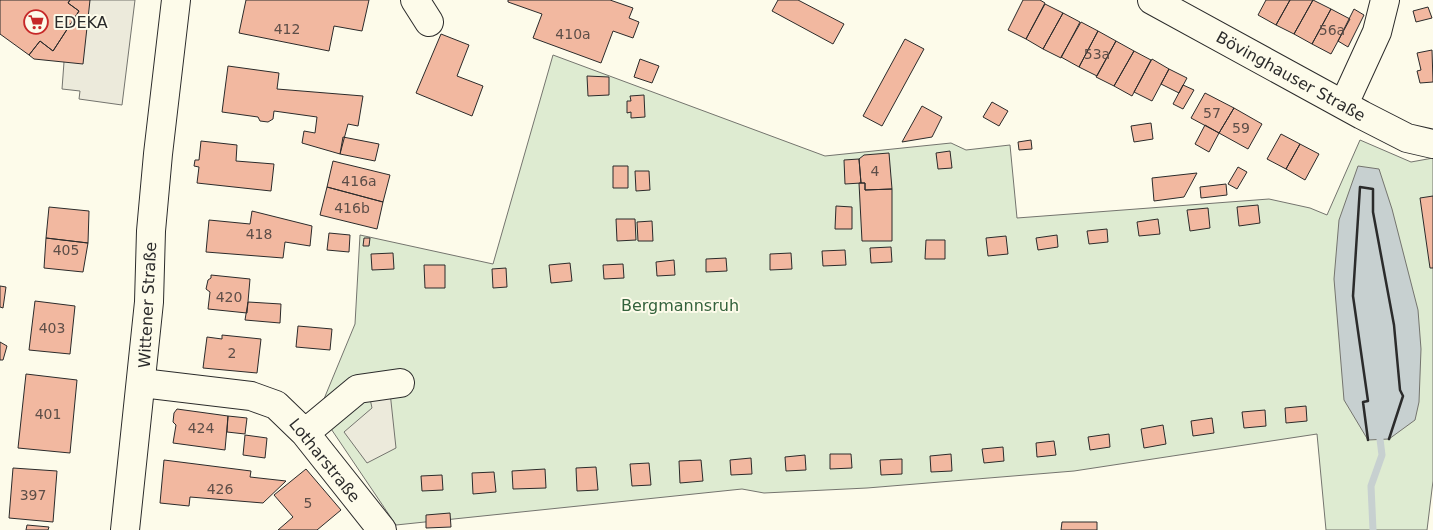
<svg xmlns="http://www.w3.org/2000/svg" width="1433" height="530" font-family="'DejaVu Sans',sans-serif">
  <rect width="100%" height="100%" fill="#fdfbea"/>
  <path fill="#deebd1" stroke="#74746e" d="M 553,55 L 825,156 L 951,143 L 966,150 L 1010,145 L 1017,218 L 1269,199 L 1310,208 L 1327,215 L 1360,140 L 1411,162 L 1433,158 L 1433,481 L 1427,530 L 1326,530 L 1317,434 L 1074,471 L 867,488 L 764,493 L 742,489 L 396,525 L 319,411 L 355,324 L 360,235 L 493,264 Z"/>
  <path fill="#eceadb" stroke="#74746e" d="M 90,0 L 135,0 L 122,105 L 79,99 L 80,91 L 62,89 L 64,62 Z
    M 390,392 L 396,448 L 367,463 L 344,432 L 372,408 L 369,394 Z"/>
  <path fill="#c7d0d0" stroke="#74746e" d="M 1358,166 L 1379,169 L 1392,209 L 1418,310 L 1421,349 L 1419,402 L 1415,420 L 1389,439 L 1368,440 L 1344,400 L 1334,279 L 1339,220 Z"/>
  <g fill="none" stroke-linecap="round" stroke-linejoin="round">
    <path stroke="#c7d0d0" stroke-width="7" d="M 1373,530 L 1371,486 L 1382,455 L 1380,439"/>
  </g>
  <path fill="#f2b8a0" stroke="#2b2b2b" d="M 0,0 L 70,0 L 68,3 L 79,11 L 53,51 L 40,41 L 29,55 L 0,34 Z
    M 70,0 L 90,0 L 83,64 L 34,59 L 29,55 L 40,41 L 53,51 L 79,11 L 68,3 Z
    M 246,0 L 369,0 L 362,31 L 334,26 L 329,51 L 239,33 Z
    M 508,0 L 610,0 L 633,8 L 629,18 L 639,22 L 633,38 L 613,31 L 601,63 L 533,38 L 542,14 L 508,2 Z
    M 778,0 L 798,0 L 844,24 L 833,44 L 772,11 Z
    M 1023,0 L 1040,0 L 1045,3 L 1026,39 L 1008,30 Z
    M 1266,0 L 1290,0 L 1276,25 L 1258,15 Z
    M 1290,0 L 1313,0 L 1294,34 L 1276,25 Z
    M 1313,0 L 1331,9 L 1312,44 L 1294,34 Z
    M 1045,4 L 1063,13 L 1043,49 L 1026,39 Z
    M 1428,7 L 1432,18 L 1416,22 L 1413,11 Z
    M 1331,9 L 1350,19 L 1331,54 L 1312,44 Z
    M 1354,9 L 1364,15 L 1348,47 L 1338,41 Z
    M 1063,13 L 1080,22 L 1061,58 L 1043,49 Z
    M 1081,22 L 1098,31 L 1079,67 L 1061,57 Z
    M 1098,31 L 1116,41 L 1097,76 L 1079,67 Z
    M 441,34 L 469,45 L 457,76 L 483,86 L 472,116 L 416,93 Z
    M 905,39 L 924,49 L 882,126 L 863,116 Z
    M 1116,41 L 1134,51 L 1114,86 L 1096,77 Z
    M 1432,50 L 1433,82 L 1420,83 L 1417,71 L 1421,70 L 1417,53 Z
    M 1134,51 L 1151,60 L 1132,96 L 1114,86 Z
    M 640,59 L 659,66 L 652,83 L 634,77 Z
    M 1152,59 L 1169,69 L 1152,101 L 1134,92 Z
    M 228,66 L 279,73 L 277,89 L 363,96 L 358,126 L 348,124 L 340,154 L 302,143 L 304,131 L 315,133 L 317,117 L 274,111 L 273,119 L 268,122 L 260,121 L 258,117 L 222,112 Z
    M 1169,69 L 1187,78 L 1179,93 L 1161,84 Z
    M 587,76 L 609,77 L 609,95 L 588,96 Z
    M 1183,85 L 1194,90 L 1183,109 L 1173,104 Z
    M 1205,93 L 1234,108 L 1219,133 L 1191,118 Z
    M 644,95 L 645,117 L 631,118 L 631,112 L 627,113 L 627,101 L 631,101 L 630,96 Z
    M 992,102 L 1008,111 L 999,126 L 983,117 Z
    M 922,106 L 942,117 L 932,137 L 902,142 Z
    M 1234,108 L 1262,124 L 1248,149 L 1219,133 Z
    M 1151,123 L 1153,139 L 1134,142 L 1131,126 Z
    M 1205,125 L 1219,133 L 1209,152 L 1195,144 Z
    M 1281,134 L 1300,144 L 1286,169 L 1267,159 Z
    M 343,137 L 379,144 L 375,161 L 340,154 Z
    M 1031,140 L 1032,149 L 1019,150 L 1018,142 Z
    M 201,141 L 237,145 L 236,161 L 274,164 L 271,191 L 197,183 L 199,167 L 194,166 L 195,160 L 199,160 Z
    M 1300,144 L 1319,154 L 1305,180 L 1286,169 Z
    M 950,151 L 952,168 L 938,169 L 936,153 Z
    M 889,153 L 892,189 L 865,190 L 865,183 L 861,183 L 859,159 L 864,155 Z
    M 859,159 L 861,183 L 845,184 L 844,160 Z
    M 333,161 L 390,175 L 383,202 L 327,187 Z
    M 613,166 L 628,166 L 628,188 L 613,188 Z
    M 1238,167 L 1247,172 L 1237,189 L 1228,184 Z
    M 635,171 L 649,171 L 650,190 L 636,191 Z
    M 1197,173 L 1184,197 L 1154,201 L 1152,178 Z
    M 859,183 L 865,183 L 865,190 L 892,189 L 892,241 L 862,241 Z
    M 1226,184 L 1227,195 L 1201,198 L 1200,187 Z
    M 327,187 L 383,202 L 377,229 L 320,215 Z
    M 1433,196 L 1433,268 L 1430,268 L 1420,198 Z
    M 1258,205 L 1260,223 L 1239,226 L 1237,207 Z
    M 836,206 L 852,207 L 852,229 L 835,229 Z
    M 49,207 L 89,211 L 88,243 L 46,238 Z
    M 1208,208 L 1210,228 L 1190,231 L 1187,210 Z
    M 252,211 L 312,226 L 310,246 L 285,242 L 283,258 L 206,252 L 209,220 L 250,224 Z
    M 616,219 L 635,219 L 636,240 L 617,241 Z
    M 1158,219 L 1160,234 L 1139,236 L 1137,222 Z
    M 652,221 L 653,241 L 638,241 L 637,222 Z
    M 1107,229 L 1108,242 L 1089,244 L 1087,231 Z
    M 329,233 L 350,235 L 349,252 L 327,250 Z
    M 1057,235 L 1058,247 L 1038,250 L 1036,238 Z
    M 1006,236 L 1008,254 L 988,256 L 986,238 Z
    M 46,238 L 88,243 L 83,272 L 44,268 Z
    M 364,238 L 370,238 L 369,246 L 363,246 Z
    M 926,240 L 945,240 L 945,259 L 925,259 Z
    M 891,247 L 892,262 L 871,263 L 870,248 Z
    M 845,250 L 846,265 L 823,266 L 822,251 Z
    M 393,253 L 394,269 L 372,270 L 371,254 Z
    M 791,253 L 792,269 L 770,270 L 770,254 Z
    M 726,258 L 727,271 L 706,272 L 706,259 Z
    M 674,260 L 675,275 L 657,276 L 656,262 Z
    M 570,263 L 572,281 L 551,283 L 549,265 Z
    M 623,264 L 624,278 L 604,279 L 603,265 Z
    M 424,265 L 445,265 L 445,288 L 425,288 Z
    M 506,268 L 507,287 L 493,288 L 492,269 Z
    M 211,275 L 250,279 L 247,313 L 208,309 L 210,292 L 206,289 L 208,280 L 211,278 Z
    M 0,286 L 6,287 L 3,308 L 0,307 Z
    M 35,301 L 75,306 L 70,354 L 29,350 Z
    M 248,302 L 281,304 L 280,323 L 245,320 Z
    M 298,326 L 332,329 L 330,350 L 296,347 Z
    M 222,335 L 261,339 L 257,373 L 203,368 L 207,337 L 222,339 Z
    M 0,342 L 7,346 L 3,360 L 0,360 Z
    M 26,374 L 77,380 L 70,453 L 18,448 Z
    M 1306,406 L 1307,421 L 1286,423 L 1285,408 Z
    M 177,409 L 228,416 L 225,450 L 173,443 L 176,425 L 173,422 L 174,413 Z
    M 1265,410 L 1266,426 L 1244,428 L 1242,412 Z
    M 228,416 L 247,418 L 245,434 L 227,432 Z
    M 1212,418 L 1214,433 L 1193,436 L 1191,421 Z
    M 1163,425 L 1166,444 L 1144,448 L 1141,429 Z
    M 1109,434 L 1110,447 L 1090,450 L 1088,437 Z
    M 245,435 L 267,438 L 265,458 L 243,455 Z
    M 1054,441 L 1056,455 L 1037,457 L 1036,443 Z
    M 1003,447 L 1004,461 L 984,463 L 982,449 Z
    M 830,454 L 851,454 L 852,468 L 830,469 Z
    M 951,454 L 952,471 L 931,472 L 930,456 Z
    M 805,455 L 806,470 L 786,471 L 785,457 Z
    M 751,458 L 752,474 L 731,475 L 730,460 Z
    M 902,459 L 902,474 L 881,475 L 880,460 Z
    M 164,460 L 251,471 L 250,477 L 286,481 L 263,503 L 190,497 L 189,506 L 160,503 Z
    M 701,460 L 703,481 L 680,483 L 679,461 Z
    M 649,463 L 651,485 L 632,486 L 630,464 Z
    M 596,467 L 598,490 L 577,491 L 576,468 Z
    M 13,468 L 57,471 L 53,522 L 9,518 Z
    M 306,469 L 341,510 L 317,530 L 278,530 L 293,517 L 274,495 Z
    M 545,469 L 546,488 L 513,489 L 512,471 Z
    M 494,472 L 496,492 L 473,494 L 472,473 Z
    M 442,475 L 443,490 L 422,491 L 421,476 Z
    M 450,513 L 451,527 L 426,528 L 426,515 Z
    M 1062,522 L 1097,522 L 1097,530 L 1061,530 Z
    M 27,525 L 49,527 L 48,530 L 26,530 Z"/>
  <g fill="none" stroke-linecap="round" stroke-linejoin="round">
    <g stroke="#2b2b2b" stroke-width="30">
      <path id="minor" d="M 415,0 L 429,22
        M 1152,0 L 1362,115 L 1407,138 L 1433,144
        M 1344,104 L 1377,32 L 1385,0
        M 142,383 L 251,396 L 276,405 L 305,433 L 382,530
        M 305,433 L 358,389 L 400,383"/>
    </g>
    <g stroke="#2b2b2b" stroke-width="30">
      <path id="major" d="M 125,530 L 149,302 L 151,231 L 158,154 L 176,0"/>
    </g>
    <use href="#minor" stroke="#fdfbea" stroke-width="28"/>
    <use href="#major" stroke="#fdfbea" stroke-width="28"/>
    <path stroke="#2b2b2b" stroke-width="2.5" d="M 1368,440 L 1363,402 L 1368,401 L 1353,296 L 1360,187 L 1373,189 L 1373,212 L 1394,325 L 1400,390 L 1403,396 L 1389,439"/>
  </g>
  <defs>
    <g id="supermarket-ring" transform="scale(1.25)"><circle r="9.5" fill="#fdfbea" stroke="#c62828" stroke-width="1.5"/><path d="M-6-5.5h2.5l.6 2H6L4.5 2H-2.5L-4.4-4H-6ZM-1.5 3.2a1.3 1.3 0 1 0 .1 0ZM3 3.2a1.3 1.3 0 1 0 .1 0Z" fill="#c62828"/></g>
  </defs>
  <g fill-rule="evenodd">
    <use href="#supermarket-ring" x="36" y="22"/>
  </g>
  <g text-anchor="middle" stroke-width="4" stroke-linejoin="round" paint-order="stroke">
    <g font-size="14" fill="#5d4e48">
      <text x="287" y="34">412</text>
      <text x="1332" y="35">56a</text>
      <text x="573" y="39">410a</text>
      <text x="1097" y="59">53a</text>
      <text x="1212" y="118">57</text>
      <text x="1241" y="133">59</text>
      <text x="875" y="176">4</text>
      <text x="359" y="186">416a</text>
      <text x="352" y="213">416b</text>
      <text x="259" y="239">418</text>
      <text x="66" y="255">405</text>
      <text x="229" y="302">420</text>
      <text x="52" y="333">403</text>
      <text x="232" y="358">2</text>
      <text x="48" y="419">401</text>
      <text x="201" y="433">424</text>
      <text x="220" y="494">426</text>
      <text x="33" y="500">397</text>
      <text x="308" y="508">5</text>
    </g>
    <g font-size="16" fill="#2b2b2b" stroke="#fdfbea" text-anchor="start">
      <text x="54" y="28">EDEKA</text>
    </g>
    <g font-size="16" fill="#2b2b2b" stroke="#fdfbea">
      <text transform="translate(1291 76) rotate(29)" y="6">Bövinghauser Straße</text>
      <text transform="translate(147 305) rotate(-87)" y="6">Wittener Straße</text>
      <text transform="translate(325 460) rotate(51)" y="6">Lotharstraße</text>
    </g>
    <g font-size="16" fill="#34623c" stroke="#fdfbea">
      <text x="680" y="311">Bergmannsruh</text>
    </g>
  </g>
</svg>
